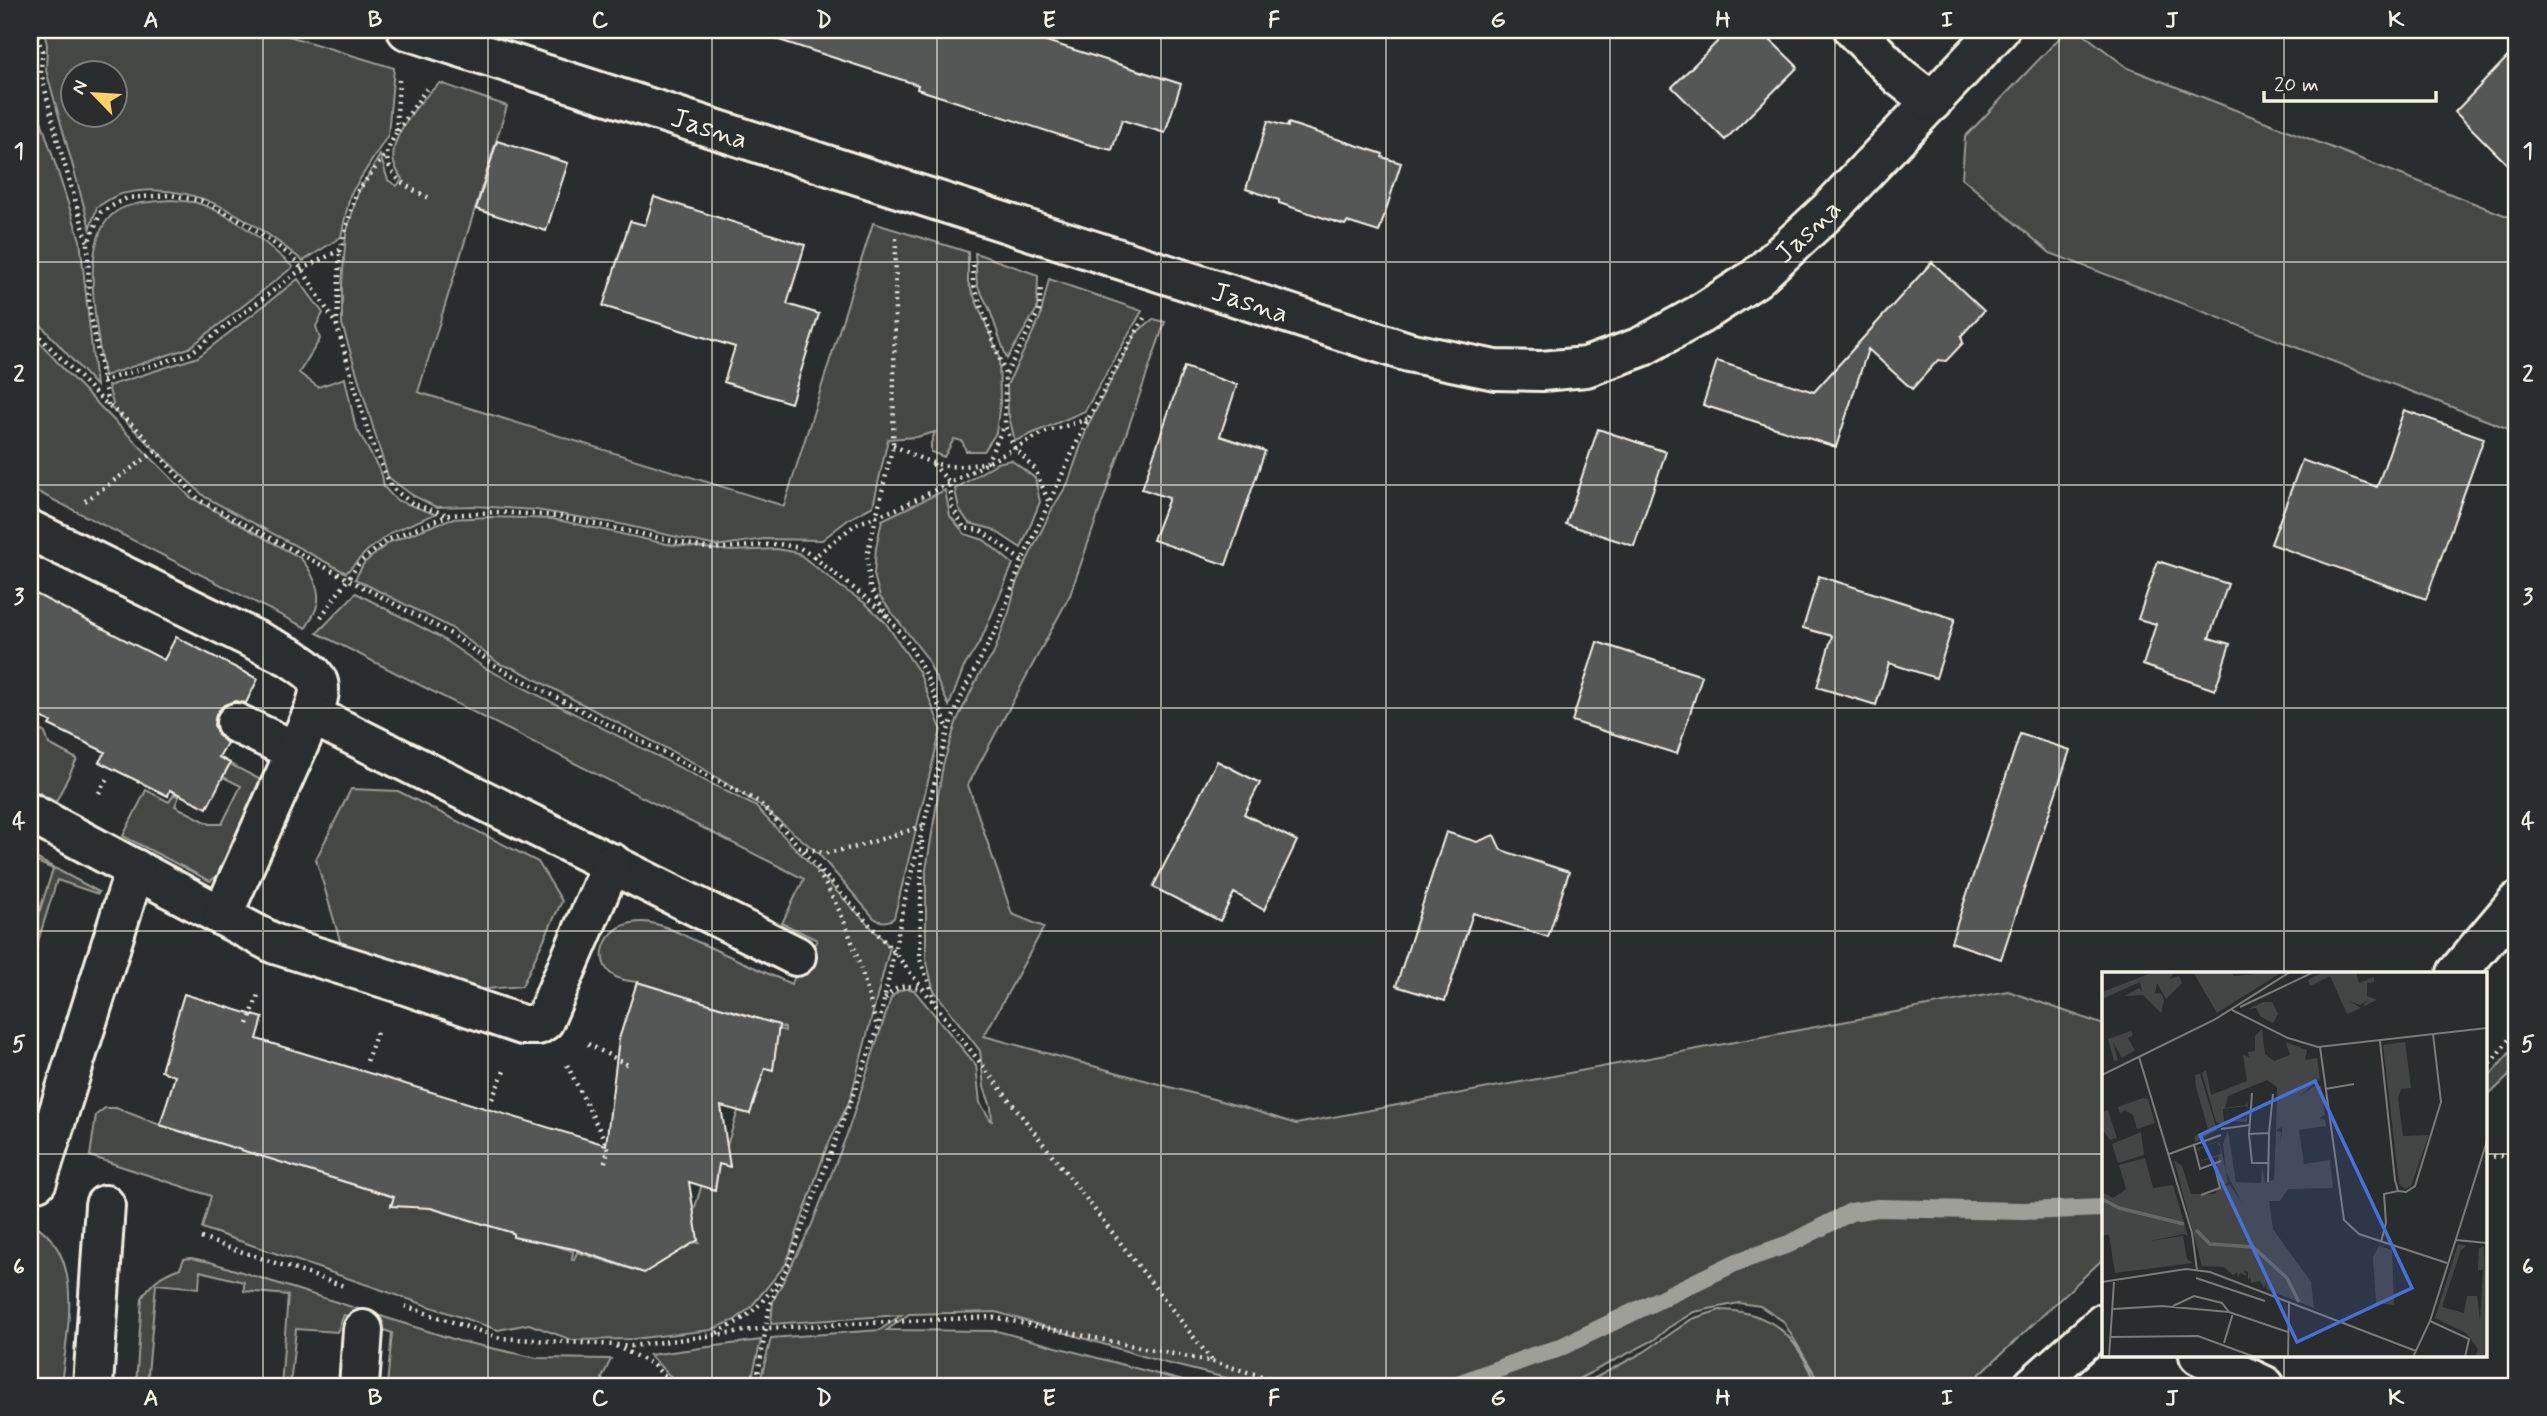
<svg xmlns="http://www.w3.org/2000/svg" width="2547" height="1416" font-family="Mynerve,sans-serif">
  <rect width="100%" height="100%" fill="#2a2d2e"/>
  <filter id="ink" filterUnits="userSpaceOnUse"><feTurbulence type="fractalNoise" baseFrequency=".0143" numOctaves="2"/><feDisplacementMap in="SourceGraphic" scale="14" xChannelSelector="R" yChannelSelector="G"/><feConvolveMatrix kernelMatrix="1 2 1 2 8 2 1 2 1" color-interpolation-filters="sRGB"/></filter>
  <g filter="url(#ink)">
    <path fill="#444645" stroke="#9c9c96" stroke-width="2" fill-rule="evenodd" d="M 44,30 L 269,30 L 394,68 L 388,135 L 350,195 L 341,237 L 303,261 C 249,219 194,177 121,194 C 113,196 104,203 97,207 L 90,228 L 46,70 L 47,45 ZM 74,74 L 116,74 L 116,116 L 74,116 Z
      M 2067,30 L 2078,30 L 2128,68 L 2517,220 L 2517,432 L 2050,253 L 1962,178 L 1965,137 Z
      M 30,55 L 36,105 L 80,240 L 96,386 L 30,313 Z
      M 440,83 L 507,106 L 418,392 L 784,506 L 873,223 L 968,252 L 968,282 L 999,355 L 1000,402 L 996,433 L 984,451 L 966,451 L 962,441 L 954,439 L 944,457 L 931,452 L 931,443 L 935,432 L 917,437 L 888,439 L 873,506 L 849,519 L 822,540 L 764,539 L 716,546 L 620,524 L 536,510 L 473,506 L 436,507 L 412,495 L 388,477 L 342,324 L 342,284 L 346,234 L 358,193 L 380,155 L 388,180 L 397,186 L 402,179 C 399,174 395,168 394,163 C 388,137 421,99 440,83 Z
      M 170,200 C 179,201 189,201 197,203 C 234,214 265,242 293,267 L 189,348 L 104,376 C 98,335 76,237 117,211 C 131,202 154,202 170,200 Z
      M 975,253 L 1038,275 L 1037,309 L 1007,359 L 989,308 L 977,285 Z
      M 298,279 L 323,313 L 316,326 L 320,339 L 299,373 L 318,387 L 345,378 L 355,425 L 382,475 L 384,487 L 396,500 L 435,514 L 392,532 L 367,551 L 346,573 L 205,497 L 110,407 L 113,404 L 108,386 L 198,357 Z
      M 1049,279 L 1142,311 L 1085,411 L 1015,441 L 1008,412 L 1007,385 L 1040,318 Z
      M 1153,319 L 1165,322 L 1070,595 L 968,785 L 1012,914 L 1044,927 L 984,1036 L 1246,1108 L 1296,1124 L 2008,991 L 2104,1025 L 2104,1258 L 1967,1386 L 1822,1386 L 1783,1321 L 1760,1306 L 1739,1303 L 1694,1312 L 1668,1328 L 1654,1340 L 1565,1386 L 1258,1386 L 1166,1363 L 996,1312 L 909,1314 L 887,1330 L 997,1331 L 1202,1386 L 759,1386 L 771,1338 L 880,1330 L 901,1315 L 771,1324 L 773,1301 L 810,1229 L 847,1134 L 891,998 C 898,990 904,987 914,990 L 976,1065 L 980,1103 L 992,1122 L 991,1107 L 984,1087 L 980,1051 L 933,989 L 926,958 L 926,870 L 943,765 L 957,720 L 979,675 L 993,655 L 1009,612 L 1017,581 L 1051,511 L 1068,483 L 1088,425 L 1136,333 Z
      M 30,331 L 66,372 L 190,497 L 299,557 C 310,567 322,591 317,606 C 315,613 310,621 306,628 L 30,488 Z
      M 1011,460 L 1035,478 L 1040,502 L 1021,548 L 992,529 L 969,523 L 959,509 L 955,489 L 997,463 Z
      M 945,490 L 950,516 L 965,534 L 984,540 L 1013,564 L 981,640 L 964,667 L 949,706 L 926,657 L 880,597 L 874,575 L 876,548 L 882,520 Z
      M 490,517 L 553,519 L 667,544 L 731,551 L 777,549 L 798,553 L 841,587 L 865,603 L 885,622 L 919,672 L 941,729 L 894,918 C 887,923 881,923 874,918 L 817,852 L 759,805 L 696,764 L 516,669 L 500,664 L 450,627 L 355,579 L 364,563 L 390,542 L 450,519 Z
      M 356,593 L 440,637 L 485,668 L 755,806 L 890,947 L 850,1100 L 826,1149 L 786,1264 L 751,1307 L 735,1320 L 711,1330 L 633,1339 L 572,1340 L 529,1324 L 498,1330 L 202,1228 L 211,1196 L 90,1156 L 96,1115 L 105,1108 L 116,1108 L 160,1125 L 364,1188 L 396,1192 L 391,1205 L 397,1198 L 513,1233 L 514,1237 L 518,1238 L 520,1235 L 573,1251 L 572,1260 L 574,1260 L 577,1252 L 644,1273 L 675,1254 L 680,1238 L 699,1243 L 698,1240 L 686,1237 L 709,1161 L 730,1167 L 730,1164 L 722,1161 L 738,1111 L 749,1114 L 765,1068 L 773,1070 L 772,1027 L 785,1031 L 785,1028 L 637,982 C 632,981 626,981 621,979 C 588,969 602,920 643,922 C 662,923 681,934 698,942 C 729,956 760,970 791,984 L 817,940 L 782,923 L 804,879 L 317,633 Z
      M 30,724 L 45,733 L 49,744 L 77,759 L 56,802 L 30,788 Z
      M 230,764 L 259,779 L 261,784 L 221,873 L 210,881 L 123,836 L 146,790 L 169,802 L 174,794 L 179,797 L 175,806 L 210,824 L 222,824 L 241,786 L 223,777 Z
      M 351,789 L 398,791 L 538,862 L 562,901 L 522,986 L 476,990 L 341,944 L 316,859 Z
      M 30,855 L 99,892 L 98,894 L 57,880 L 30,967 L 30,941 L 53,869 L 30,859 Z
      M 2517,1044 L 2517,1068 L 2486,1098 L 2486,1080 Z
      M 30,1222 C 88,1253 66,1333 61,1386 L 30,1386 Z
      M 191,1258 L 210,1262 L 459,1341 L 537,1358 L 611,1359 L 602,1378 L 604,1386 L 387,1386 L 392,1333 L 344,1315 L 337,1332 L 296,1329 L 290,1386 L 281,1386 L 288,1295 L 244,1291 L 244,1282 L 200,1271 L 199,1288 L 156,1284 L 147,1386 L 136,1386 L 142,1298 C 152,1281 163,1274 180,1268 L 184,1259 Z
      M 1720,1310 C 1774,1311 1798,1338 1817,1386 L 1580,1386 L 1644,1352 L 1692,1319 Z
      M 761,1340 L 750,1386 L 680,1386 L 649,1355 Z"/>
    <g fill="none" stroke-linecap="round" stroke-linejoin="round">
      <path stroke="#9f9f9a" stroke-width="18" d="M 1453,1386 L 1533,1356 L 1557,1349 L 1737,1262 L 1789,1244 L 1851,1212 L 1878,1208 L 2023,1211 L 2104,1208"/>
    </g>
    <path fill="#555756" stroke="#f4f1e8" stroke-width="2" d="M 777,30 L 1012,30 L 1181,84 L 1165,133 L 1122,120 L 1112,150 L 1087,144 L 917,89 L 918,85 L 776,39 Z
      M 1729,30 L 1760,30 L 1798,67 L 1725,140 L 1672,87 Z
      M 2517,47 L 2517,174 L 2455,112 Z
      M 1268,121 L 1288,127 L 1288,123 L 1383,154 L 1382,157 L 1401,163 L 1379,232 L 1347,222 L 1345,225 L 1279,203 L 1279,200 L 1246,189 Z
      M 497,141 L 568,163 L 546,231 L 476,209 Z
      M 654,197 L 805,245 L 787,304 L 819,314 L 791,403 L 724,382 L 735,347 L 603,306 L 630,221 L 645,225 Z
      M 1932,262 L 1984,311 L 1961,336 L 1963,343 L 1946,361 L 1938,360 L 1912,389 L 1868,349 L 1836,447 L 1703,405 L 1717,361 L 1814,392 Z
      M 1184,367 L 1237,385 L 1220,436 L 1265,451 L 1226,565 L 1153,540 L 1169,498 L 1142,489 Z
      M 2404,410 L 2484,438 L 2426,599 L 2271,544 L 2302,460 L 2377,487 Z
      M 1598,429 L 1666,452 L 1634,546 L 1566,524 Z
      M 2158,561 L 2228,584 L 2209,638 L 2230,644 L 2215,690 L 2143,665 L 2156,624 L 2138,619 Z
      M 1819,576 L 1955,619 L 1936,678 L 1889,663 L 1876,705 L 1817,687 L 1832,636 L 1803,628 Z
      M 30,591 L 164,660 L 176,637 L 258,679 L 246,703 L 235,701 L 224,705 L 216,714 L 214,725 L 218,735 L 227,743 L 219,757 L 230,763 L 207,808 L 170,790 L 168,796 L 99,762 L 105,752 L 49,725 L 51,722 L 30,711 Z
      M 1597,642 L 1702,676 L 1677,754 L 1572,721 Z
      M 2020,734 L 2070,750 L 2001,959 L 1951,942 Z
      M 1217,761 L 1260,783 L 1244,814 L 1297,841 L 1264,910 L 1234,893 L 1220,921 L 1153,887 Z
      M 1446,832 L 1477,842 L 1494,835 L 1501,850 L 1569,872 L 1548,937 L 1473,913 L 1445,1001 L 1396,986 Z
      M 637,982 L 779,1025 L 773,1070 L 765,1068 L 750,1114 L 721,1106 L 730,1167 L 719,1164 L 715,1190 L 689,1182 L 698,1240 L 644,1273 L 574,1249 L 513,1237 L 513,1233 L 431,1208 L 391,1206 L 394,1197 L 160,1125 L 175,1076 L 161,1071 L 184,994 L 263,1018 L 257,1039 L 606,1145 L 619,1039 Z"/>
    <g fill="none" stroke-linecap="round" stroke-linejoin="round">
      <g stroke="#f4f1e8" stroke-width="44">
        <g id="minor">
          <path id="s1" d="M 407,30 L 1408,352 L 1495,370 L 1542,371 L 1586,367 L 1641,347 L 1699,315 L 1756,278 L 1828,211 L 1999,30"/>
          <path d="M 1854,30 L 1900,77 L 1932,102"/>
          <path d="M 30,530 L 290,657 C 319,676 326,681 312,715"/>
          <path d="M 236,723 L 295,751"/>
          <path d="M 30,813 L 222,916 L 312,715 L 796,956"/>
          <path d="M 222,916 L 275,944 L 394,981 L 522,1025 L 538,1025 L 544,1021 L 612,863"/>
          <path d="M 2457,973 L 2517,902"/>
          <path d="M 37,1181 L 135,869"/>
          <path d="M 2199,1355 L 2265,1386"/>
          <path d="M 93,1386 L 105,1205"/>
          <path d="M 359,1386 L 363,1330"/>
          <path d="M 2033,1386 L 2104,1323"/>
        </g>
      </g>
      <path stroke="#f4f1e8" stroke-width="4.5" stroke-dasharray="2 5" stroke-linecap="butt" d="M 35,30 L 42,50 L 41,73 L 58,142 L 88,243
        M 399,80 L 396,133 L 427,88
        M 396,133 C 393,139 388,148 387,154 C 386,178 414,191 432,199
        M 973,265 L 973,283 L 1005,374 L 1005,425 L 1014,447 L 1035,469 L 1049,503
        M 337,326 L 340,251
        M 30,327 L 102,400 L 136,428 L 199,500 L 451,634 L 497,667 L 759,802 L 895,953 L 1213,1362
        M 1006,374 L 1039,311 L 1041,286
        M 102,381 L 189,354 L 302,269 L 340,250 L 356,193 L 387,153
        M 108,405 L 89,306 L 88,243 L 101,212 L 127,198 L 170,195 L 202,201 L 244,222 L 291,256 L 302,269 L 337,326 L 371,442 L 392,488 L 413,504 L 448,515
        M 893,445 C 931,464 945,472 987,462 L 1004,426
        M 933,464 L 950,483 L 952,507 L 964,528 L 980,530 L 1022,561
        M 85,501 L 156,451
        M 814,557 C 837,577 864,594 885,615 C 917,647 932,689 948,729
        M 321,617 L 360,562 L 389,539 L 449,515 L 496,512 L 558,516 L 711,549 L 779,544 L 800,548 L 814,557 L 856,524 L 896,509 L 950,483 L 1043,433 L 1088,419
        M 888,617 L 870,588 L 867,556 L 893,445 L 896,238
        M 99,793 L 109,775
        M 922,841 L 920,959 L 935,1001
        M 799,847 L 827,853 L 856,847 L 923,826
        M 818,872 C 850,922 862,971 877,1027
        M 885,999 C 897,985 905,984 923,989
        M 248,1024 L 259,992
        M 588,1044 L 628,1065
        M 367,1061 L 378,1029
        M 567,1065 L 604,1139 L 608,1150 L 604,1166
        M 2486,1069 L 2517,1029
        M 492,1099 L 504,1071
        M 2486,1157 L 2517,1155
        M 201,1238 L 344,1286
        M 405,1306 L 500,1338 L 632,1346 L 767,1328 L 992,1317 L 1213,1362 L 1296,1386
        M 717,1333 C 747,1318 759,1309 778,1280
        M 616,1346 L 652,1364 L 675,1386
        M 756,1386 L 770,1304 L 788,1265 L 878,1029 L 907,890 L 948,730 L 965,688 L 999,624 L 1022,561 L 1088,419 L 1144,318"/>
      <use href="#minor" stroke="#2a2d2e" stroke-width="38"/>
    </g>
  </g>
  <path fill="none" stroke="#f4f1e8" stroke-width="2" stroke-opacity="0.55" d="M 263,30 L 263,1386M 488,30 L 488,1386M 712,30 L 712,1386M 937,30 L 937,1386M 1161,30 L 1161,1386M 1386,30 L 1386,1386M 1610,30 L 1610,1386M 1835,30 L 1835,1386M 2059,30 L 2059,1386M 2284,30 L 2284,973M 30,262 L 2517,262M 30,485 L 2517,485M 30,708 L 2517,708M 30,931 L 2517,931M 30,1154 L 2104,1154M 2486,1154 L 2517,1154M 2284,1355 L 2284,1386"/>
  <g text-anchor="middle" stroke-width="6" stroke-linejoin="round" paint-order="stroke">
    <g font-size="28" fill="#f4f1e8" stroke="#2a2d2e">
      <text dy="10" stroke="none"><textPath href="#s1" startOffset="318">Jasna</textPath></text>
      <text dy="10" stroke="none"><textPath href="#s1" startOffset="1494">Jasna</textPath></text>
      <text dy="10" stroke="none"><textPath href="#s1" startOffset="886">Jasna</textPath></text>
    </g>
  </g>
  <g transform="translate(2102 972)">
    <rect width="385" height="385" fill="#2a2d2e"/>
    <path d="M 52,0 L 73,0 L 67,7 L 77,4 L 80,11 L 64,27 L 55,11 L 53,21 L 60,22 L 62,29 L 59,41 L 41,23 L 23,24 L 37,16 L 40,19 L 38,10 L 0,27 L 0,20 ZM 91,0 L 129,0 L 132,4 L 180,0 L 115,41 ZM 221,0 L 254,0 L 257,11 L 272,5 L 272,10 L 265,11 L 265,24 L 275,28 L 260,35 L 265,29 L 258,33 L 247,29 L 259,36 L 245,42 L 228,4 L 208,14 L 206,8 ZM 161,30 L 170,30 L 176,42 L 171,51 L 159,45 L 154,36 L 146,37 ZM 160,57 L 163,82 L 172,89 L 188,83 L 184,70 L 205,78 L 203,88 L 215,86 L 218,107 L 195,126 L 214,113 L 219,114 L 223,143 L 217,146 L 223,148 L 224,154 L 197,158 L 202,192 L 228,188 L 231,216 L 186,217 L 178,229 L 167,229 L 171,257 L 209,310 L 212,336 L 164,317 L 165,310 L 162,316 L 158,309 L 149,311 L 148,305 L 146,309 L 146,300 L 142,299 L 145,304 L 144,309 L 145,304 L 138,301 L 136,305 L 135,300 L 131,303 L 122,295 L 100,294 L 72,188 L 80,194 L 89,222 L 113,222 L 121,208 L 114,195 L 117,184 L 100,189 L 101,193 L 98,185 L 100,188 L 119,182 L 118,174 L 114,170 L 97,177 L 98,181 L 95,177 L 113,170 L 118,172 L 126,210 L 121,214 L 128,213 L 140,231 L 124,200 L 121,172 L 126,159 L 134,210 L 159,211 L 160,194 L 163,210 L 172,208 L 174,159 L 179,160 L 178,175 L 180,159 L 180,155 L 174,158 L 175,115 L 165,108 L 126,124 L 123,136 L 144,133 L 145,129 L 146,138 L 144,134 L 121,137 L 122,149 L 144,146 L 145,142 L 145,150 L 126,149 L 122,153 L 114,150 L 100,101 L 104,98 L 109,123 L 145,109 L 141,83 L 147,85 L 146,80 L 153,79 L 153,64 ZM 29,59 L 31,63 L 26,66 L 33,78 L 20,86 L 11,70 L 16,88 L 12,89 L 6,67 ZM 303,70 L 309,116 L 299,117 L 296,126 L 301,164 L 327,163 L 309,214 L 303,217 L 297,212 L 281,73 ZM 98,102 L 115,158 L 93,170 L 93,164 L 106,157 L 94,115 L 93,103 ZM 41,126 L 46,127 L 53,151 L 35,157 L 31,143 L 23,138 L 18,141 L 16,135 ZM 6,138 L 15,166 L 8,168 L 0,157 L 0,140 ZM 39,160 L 42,183 L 16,191 L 10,172 ZM 43,186 L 51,216 L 71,213 L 86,264 L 82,262 L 47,269 L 81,264 L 85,287 L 91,291 L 13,301 L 7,263 L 0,263 L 0,220 L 11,226 L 24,217 L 17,193 ZM 356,272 L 364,274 L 359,278 L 340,335 L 362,341 L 365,324 L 375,324 L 378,349 L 381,298 L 376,298 L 377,276 L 382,274 L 385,385 L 373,385 L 376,377 L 364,361 L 333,346 ZM 277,274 L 290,278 L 292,333 L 274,331 L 271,285 Z" fill="#444645"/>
    <path fill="none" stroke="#676866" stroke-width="3.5" d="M 0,227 L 17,236 L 82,252M 94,258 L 108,272 L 151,275 L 185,306 L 197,330"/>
    <path fill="none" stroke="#7b7b78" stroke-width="2" d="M 138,35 L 212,0M 130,38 L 186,66 L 216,75 L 385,56M 278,69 L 293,208 L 296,219 L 304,220 L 313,214 L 339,130 L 331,62M 218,75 L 242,248 L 257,262 L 345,291M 37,85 L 90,261 L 95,298M 0,103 L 112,48 L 188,0M 223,117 L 252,112M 150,121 L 147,162 L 167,161 L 166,210M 119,157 L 148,153M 167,161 L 171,122M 147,162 L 150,191 L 166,191M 92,173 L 98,197 L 119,189M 67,182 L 119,163M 99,223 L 118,216 L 112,191M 354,268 L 385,271M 279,270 L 284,251 L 282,222 L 296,219M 94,306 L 163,329M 0,310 L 84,297 L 108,300 L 314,379M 71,334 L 92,324 L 120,331 L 127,340M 11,337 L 60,334 L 127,340 L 186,360M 328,349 L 367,367 L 363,385M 9,365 L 96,364 L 153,385M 122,371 L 131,341M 7,385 L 12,310M 186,385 L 187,331M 311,385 L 328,349 L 385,169"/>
    <path fill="#486fdb" fill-opacity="0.15" stroke="#486fdb" stroke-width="3.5" d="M 213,109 L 310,316 L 195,370 L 98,163 Z"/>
    <rect width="385" height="385" fill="none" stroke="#f4f1e8" stroke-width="3.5"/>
  </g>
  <rect width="2547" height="1416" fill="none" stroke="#2a2d2e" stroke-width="77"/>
  <g transform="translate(94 94) rotate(295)"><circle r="33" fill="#2a2d2e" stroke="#7b7b78" stroke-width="2"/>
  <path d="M0-5L12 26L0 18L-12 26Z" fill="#ffd166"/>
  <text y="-10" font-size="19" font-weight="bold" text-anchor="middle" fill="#f4f1e8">N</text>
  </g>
  <path d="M2264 91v10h172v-10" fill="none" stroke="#f4f1e8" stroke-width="3.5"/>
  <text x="2274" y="91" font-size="21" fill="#f4f1e8" stroke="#2a2d2e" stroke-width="5" paint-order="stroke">20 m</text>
  <rect x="38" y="38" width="2470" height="1340" fill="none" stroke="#f4f1e8" stroke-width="2.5"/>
  <g font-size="23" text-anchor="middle" font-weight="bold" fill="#f4f1e8">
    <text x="151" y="27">A</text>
    <text x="375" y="27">B</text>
    <text x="600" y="27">C</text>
    <text x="824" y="27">D</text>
    <text x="1049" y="27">E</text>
    <text x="1274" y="27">F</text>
    <text x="1498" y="27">G</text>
    <text x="1723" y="27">H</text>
    <text x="1947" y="27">I</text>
    <text x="2172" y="27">J</text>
    <text x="2396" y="27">K</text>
    <text x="19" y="158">1</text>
    <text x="2528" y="158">1</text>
    <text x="19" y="381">2</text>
    <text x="2528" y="381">2</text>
    <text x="19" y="604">3</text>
    <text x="2528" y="604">3</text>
    <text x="19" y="828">4</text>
    <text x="2528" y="828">4</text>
    <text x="19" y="1051">5</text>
    <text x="2528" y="1051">5</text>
    <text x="19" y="1274">6</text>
    <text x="2528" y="1274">6</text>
    <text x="151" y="1405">A</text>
    <text x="375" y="1405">B</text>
    <text x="600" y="1405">C</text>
    <text x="824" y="1405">D</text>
    <text x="1049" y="1405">E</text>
    <text x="1274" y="1405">F</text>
    <text x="1498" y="1405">G</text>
    <text x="1723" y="1405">H</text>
    <text x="1947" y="1405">I</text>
    <text x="2172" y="1405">J</text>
    <text x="2396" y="1405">K</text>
  </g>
</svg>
